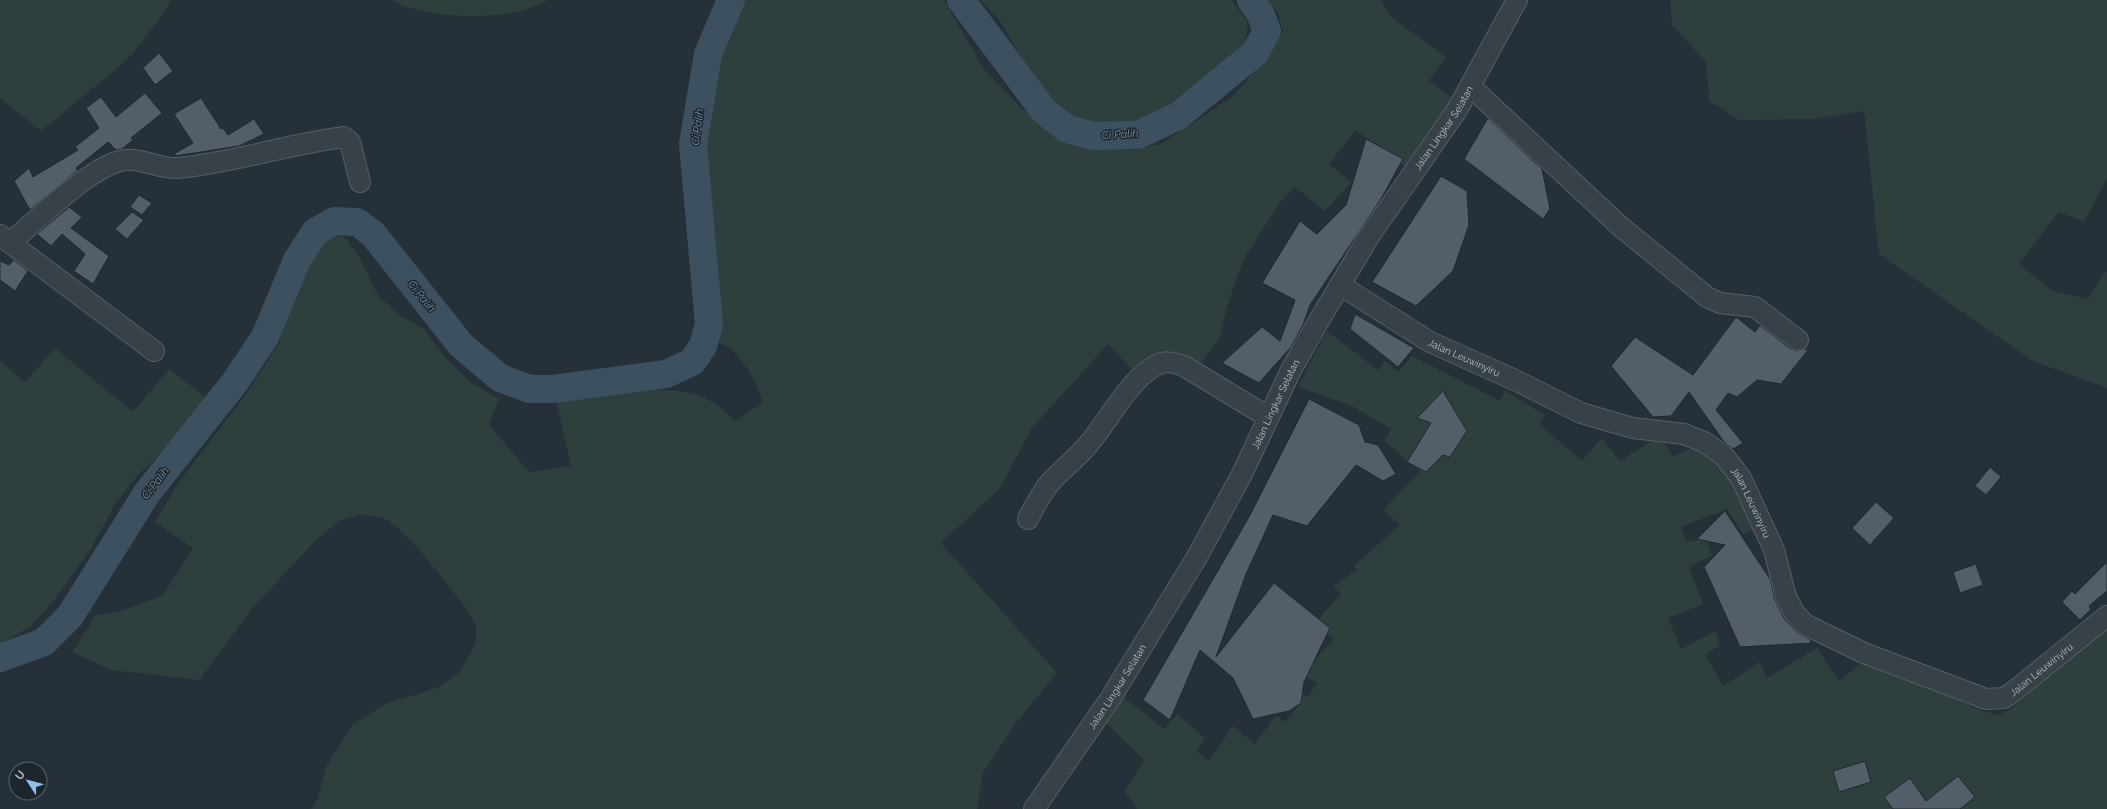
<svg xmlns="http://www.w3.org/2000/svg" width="2107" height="809" font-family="Raleway,sans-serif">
  <rect width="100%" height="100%" fill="#253038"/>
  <path fill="#2d403d" d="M 0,0 L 171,0 L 162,16 L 126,61 L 41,131 L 0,98 Z
    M 391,0 L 548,0 C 539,4 530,9 520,11 C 488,20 420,17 391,0 Z
    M 740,0 L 944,0 L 984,69 L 1021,108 L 1060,136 L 1091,148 L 1132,150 L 1161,144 L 1232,97 L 1264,61 L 1283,32 L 1278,12 L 1267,0 L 1381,0 L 1392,18 L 1446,57 L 1429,81 L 1452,98 L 1407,168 L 1356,130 L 1329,164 L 1351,182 L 1325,211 L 1295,187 L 1279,204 L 1244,259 L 1229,300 L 1219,339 L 1199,366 L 1166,352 L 1135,373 L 1108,344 L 1031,429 L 1001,487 L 941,543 L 1057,673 L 1015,724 L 983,773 L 977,809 L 311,809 L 317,801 L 326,767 L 352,725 L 387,703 L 437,688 L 460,672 L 476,643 L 476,626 L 466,608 L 422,553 L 398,528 L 382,517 L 360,515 L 339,521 L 316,540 L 250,611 L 200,680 L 111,670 L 72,652 L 96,615 L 122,611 L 163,595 L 193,548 L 155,522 L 178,483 L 247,393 L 279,343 L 304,267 L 316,247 L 333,233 L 344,237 L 360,258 L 378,296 L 401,316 L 423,328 L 444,356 L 470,382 L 499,399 L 489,425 L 529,472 L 571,466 L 556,400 C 594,396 662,383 697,395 C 713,400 724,410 735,421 L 763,402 L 751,374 L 733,350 L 716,341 L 720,326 L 719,297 L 702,147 L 709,93 L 719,50 Z
    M 980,0 L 1232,0 L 1248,23 L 1245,42 L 1218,69 L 1173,102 L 1135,125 L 1097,129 L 1079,123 L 1055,110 L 1041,92 L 1000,21 Z
    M 1670,0 L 2107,0 L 2107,178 L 2084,222 L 2059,212 L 2019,264 L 2052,291 L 2088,299 L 2104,273 L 2107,272 L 2107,388 L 2033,361 L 1879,254 L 1864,111 L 1813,119 L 1739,120 L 1709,101 L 1706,62 L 1672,25 Z
    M 1327,331 L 1378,370 L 1385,361 L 1398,372 L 1412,356 L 1500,401 L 1505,391 L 1545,415 L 1539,424 L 1582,461 L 1602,438 L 1620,461 L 1660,436 L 1673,456 L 1695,446 L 1722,461 L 1760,528 L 1743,534 L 1727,509 L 1681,527 L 1687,542 L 1705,538 L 1712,555 L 1689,567 L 1703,604 L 1668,618 L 1681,649 L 1715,631 L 1720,646 L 1705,654 L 1723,686 L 1760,662 L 1767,678 L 1817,648 L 1839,681 L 1865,660 L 1982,711 L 1999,715 L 2011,709 L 2107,627 L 2107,809 L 1137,809 L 1125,791 L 1144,760 L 1105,722 L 1122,696 L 1164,729 L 1177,714 L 1205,738 L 1196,751 L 1209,761 L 1233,726 L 1255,744 L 1276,715 L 1285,722 L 1299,705 L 1288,695 L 1294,686 L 1307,697 L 1317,684 L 1302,673 L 1334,639 L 1315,623 L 1341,594 L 1333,586 L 1357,570 L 1354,566 L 1400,525 L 1383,510 L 1420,472 L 1385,441 L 1391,429 L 1352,406 L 1298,387 Z
    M 55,348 L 133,412 L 169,369 L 210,400 L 169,446 L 138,475 L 115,504 L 92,547 L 55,599 L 30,627 L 0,644 L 0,361 L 25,382 Z"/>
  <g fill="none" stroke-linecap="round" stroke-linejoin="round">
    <path stroke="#3d505f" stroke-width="28" d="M 961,0 L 1044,111 L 1067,129 L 1093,136 L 1138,135 L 1178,116 L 1255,53 L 1267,31 L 1261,15 L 1251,0
      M 0,658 L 44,642 L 70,616 L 147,493 L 235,382 L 265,337 L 297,260 L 315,232 L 334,221 L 357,222 L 373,234 L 461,345 L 500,378 L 530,389 L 553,389 L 666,374 L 692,362 L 703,346 L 709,324 L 693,144 L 708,54 L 731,0"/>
  </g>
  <path fill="#535e68" stroke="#20282f" d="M 159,53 L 173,71 L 155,85 L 143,68 Z
    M 145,93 L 162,113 L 131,138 L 133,140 L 122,149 L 116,150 L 108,142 L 76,168 L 78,170 L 30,210 L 14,181 L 29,168 L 33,177 L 78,150 L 75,147 L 99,128 L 86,108 L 101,97 L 116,117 Z
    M 201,98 L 221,129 L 223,128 L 228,135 L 254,119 L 264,134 L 239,146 L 175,156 L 174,154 L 193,143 L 174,114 Z
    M 1488,118 L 1542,169 L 1550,209 L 1543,219 L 1464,159 Z
    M 1366,139 L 1403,159 L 1381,199 L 1310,305 L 1303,325 L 1291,347 L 1259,383 L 1222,363 L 1262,327 L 1280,341 L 1295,300 L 1262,283 L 1300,221 L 1317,234 L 1346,205 Z
    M 1441,176 L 1467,191 L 1469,225 L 1453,271 L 1416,306 L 1372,282 Z
    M 139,195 L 152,203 L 142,215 L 130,207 Z
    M 69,207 L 82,217 L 71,228 L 109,256 L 93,284 L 74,271 L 85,254 L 62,234 L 51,246 L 37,234 Z
    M 132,212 L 144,220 L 127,239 L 115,229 Z
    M 14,260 L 28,271 L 15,291 L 0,280 L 0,261 L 9,265 Z
    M 1355,314 L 1414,348 L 1398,367 L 1350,329 Z
    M 1736,317 L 1755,332 L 1760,325 L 1791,349 L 1797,351 L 1805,349 L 1808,350 L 1781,384 L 1757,380 L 1737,397 L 1728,393 L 1716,410 L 1743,443 L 1733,449 L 1724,442 L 1689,392 L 1671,416 L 1653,417 L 1611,366 L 1635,337 L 1693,375 Z
    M 1443,391 L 1467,431 L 1450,457 L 1443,455 L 1426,472 L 1407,462 L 1431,423 L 1417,418 Z
    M 1309,399 L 1359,425 L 1365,442 L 1378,445 L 1396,474 L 1383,481 L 1356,465 L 1307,526 L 1273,515 L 1246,574 L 1216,657 L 1274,583 L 1330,628 L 1304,682 L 1301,703 L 1289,711 L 1253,719 L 1233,678 L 1200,650 L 1170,720 L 1143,700 L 1249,517 Z
    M 1990,467 L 2001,477 L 1986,495 L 1975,486 Z
    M 1876,502 L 1894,518 L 1870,545 L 1852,528 Z
    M 1725,511 L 1770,579 L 1775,600 L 1785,620 L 1798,633 L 1809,639 L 1812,643 L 1740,647 L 1704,567 L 1725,545 L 1697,539 Z
    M 2107,562 L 2107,591 L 2089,606 L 2091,609 L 2080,620 L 2062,602 L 2072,591 L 2075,594 Z
    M 1976,564 L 1983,585 L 1960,593 L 1953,572 Z
    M 1865,761 L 1871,782 L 1839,792 L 1833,771 Z
    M 1958,776 L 1975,797 L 1960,809 L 1893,809 L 1884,797 L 1910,778 L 1926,801 Z"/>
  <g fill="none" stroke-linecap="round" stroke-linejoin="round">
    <g stroke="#565f66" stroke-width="22">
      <g id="minor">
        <path d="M 1471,87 L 1621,227 L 1707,297 L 1720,303 L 1755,307 L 1798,340"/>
        <path d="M 0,235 L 10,243 C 37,220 88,169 120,161 C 139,156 159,169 177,168 C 233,163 288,144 344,137 L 350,142 L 360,182"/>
        <path d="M 10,243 L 154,351"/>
        <path id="s1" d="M 1340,285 L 1430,342 L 1517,381 L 1581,413 L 1633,428 L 1684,434 L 1704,442 L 1724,456 L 1741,478 L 1774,550 L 1786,597 L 1795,614 L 1806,625 L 1864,653 L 1986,699 L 2004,698 L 2013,692 L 2107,616"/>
        <path d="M 1028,519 C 1034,507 1040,496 1048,485 C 1060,471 1075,460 1087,446 C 1108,422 1126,384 1153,367 C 1163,360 1173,362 1184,366 L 1268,417"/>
        <path id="s2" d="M 1034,809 L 1110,699 L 1197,557 L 1242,474 L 1291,370 L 1317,324 L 1368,238 L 1457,110 L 1517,0"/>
      </g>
    </g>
    <use href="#minor" stroke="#384148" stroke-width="20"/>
  </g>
  <g text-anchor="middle" stroke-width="3" stroke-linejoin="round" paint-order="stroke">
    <g font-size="10" fill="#b4bcc4" stroke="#1e262d">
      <text dy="4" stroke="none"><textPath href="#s2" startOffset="796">Jalan Lingkar Selatan</textPath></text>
      <text dy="4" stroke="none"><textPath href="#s1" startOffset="144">Jalan Leuwinyiru</textPath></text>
      <text dy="4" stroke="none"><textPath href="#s2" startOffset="472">Jalan Lingkar Selatan</textPath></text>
      <text dy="4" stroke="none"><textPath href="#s1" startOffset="479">Jalan Leuwinyiru</textPath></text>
      <text dy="4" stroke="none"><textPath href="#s1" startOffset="875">Jalan Leuwinyiru</textPath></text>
      <text dy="4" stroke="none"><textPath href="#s2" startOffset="148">Jalan Lingkar Selatan</textPath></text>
    </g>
    <g font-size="11" font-style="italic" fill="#7891a4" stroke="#1e262d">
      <text transform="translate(697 127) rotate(-83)" y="4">Ci Palih</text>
      <text transform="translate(1120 134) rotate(-4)" y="4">Ci Palih</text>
      <text transform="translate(422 296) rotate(52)" y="4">Ci Palih</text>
      <text transform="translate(155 483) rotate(-53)" y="4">Ci Palih</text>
    </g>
  </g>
  <g transform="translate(28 781) rotate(306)"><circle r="19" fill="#1e262d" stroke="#5a6269"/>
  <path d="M0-3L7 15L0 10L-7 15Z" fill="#93c0ea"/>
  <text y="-6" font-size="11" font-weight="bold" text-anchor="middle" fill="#b4bcc4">U</text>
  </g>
</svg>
